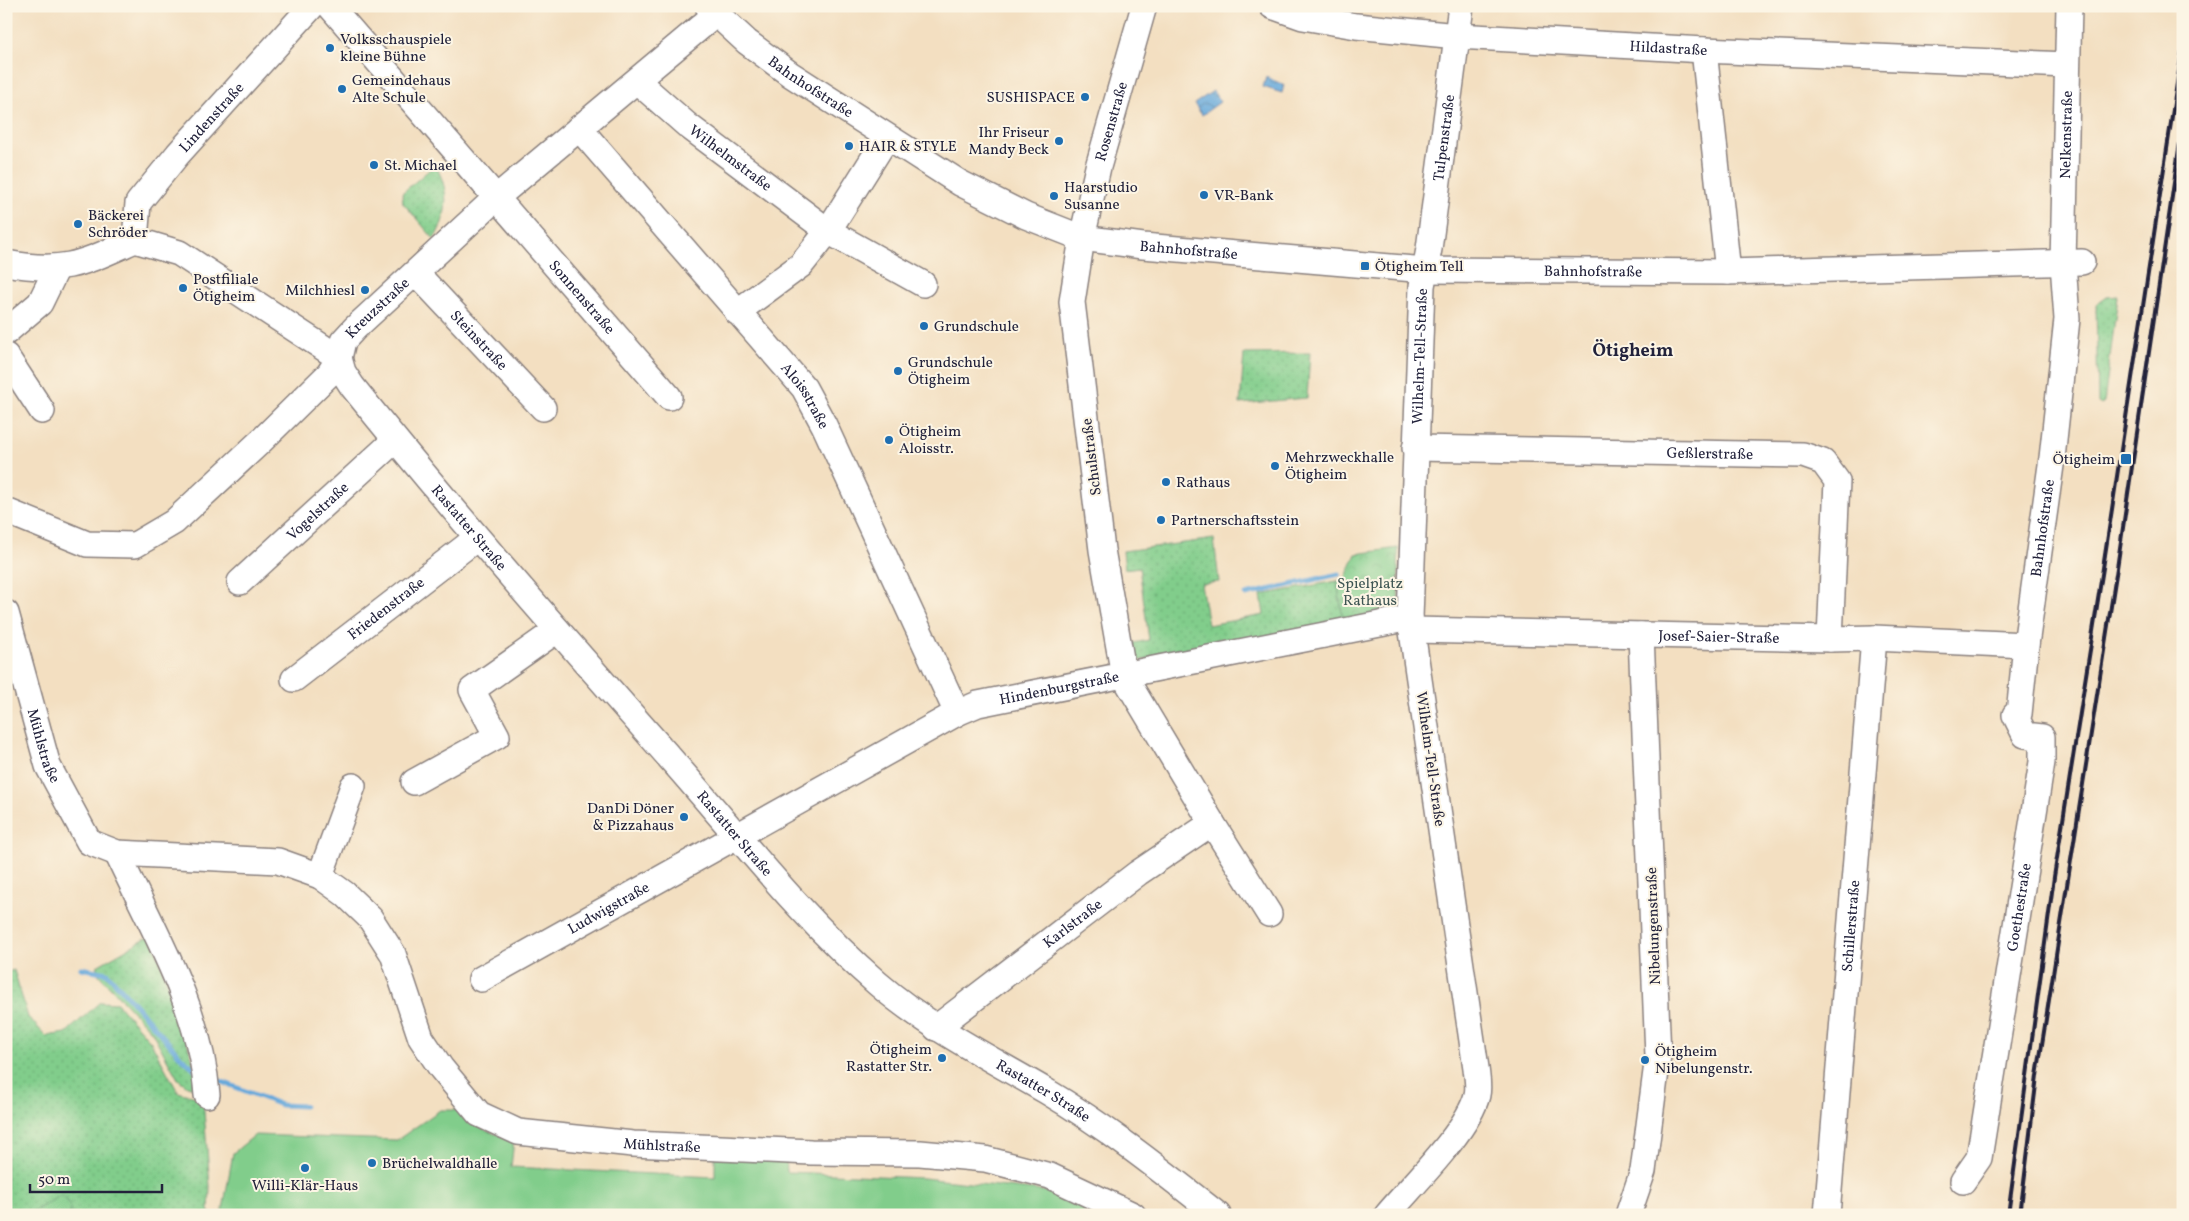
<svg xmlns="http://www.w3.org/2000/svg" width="2189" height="1221" font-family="Vollkorn,serif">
  <defs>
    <pattern id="grass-dots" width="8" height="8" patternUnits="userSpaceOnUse" patternTransform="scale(1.25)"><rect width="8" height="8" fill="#81cd8b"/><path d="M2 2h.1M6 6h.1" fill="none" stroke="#6fb079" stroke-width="1.8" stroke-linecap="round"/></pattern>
    <pattern id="park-crowns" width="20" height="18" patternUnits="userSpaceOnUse" patternTransform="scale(1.25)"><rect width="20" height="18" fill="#81cd8b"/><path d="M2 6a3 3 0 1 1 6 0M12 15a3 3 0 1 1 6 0" fill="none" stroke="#6fb079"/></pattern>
    <pattern id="water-waves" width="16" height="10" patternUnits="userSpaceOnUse" patternTransform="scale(1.25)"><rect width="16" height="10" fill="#66a9db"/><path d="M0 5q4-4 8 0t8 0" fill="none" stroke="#5489b3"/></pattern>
  </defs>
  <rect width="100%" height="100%" fill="#fcf5e5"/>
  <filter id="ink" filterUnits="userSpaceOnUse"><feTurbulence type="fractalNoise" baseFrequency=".02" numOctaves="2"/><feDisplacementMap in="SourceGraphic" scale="10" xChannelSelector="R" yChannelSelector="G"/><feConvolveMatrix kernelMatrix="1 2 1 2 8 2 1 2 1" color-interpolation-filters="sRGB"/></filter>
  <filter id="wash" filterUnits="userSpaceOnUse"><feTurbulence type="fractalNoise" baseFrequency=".0096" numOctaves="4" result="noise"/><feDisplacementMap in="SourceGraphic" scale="20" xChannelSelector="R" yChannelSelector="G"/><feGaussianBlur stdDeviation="1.12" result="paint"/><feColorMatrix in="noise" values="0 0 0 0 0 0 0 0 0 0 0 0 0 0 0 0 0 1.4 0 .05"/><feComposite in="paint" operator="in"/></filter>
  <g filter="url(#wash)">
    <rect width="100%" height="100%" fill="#f3dfc1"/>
    <path fill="url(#grass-dots)" stroke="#527863" d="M 435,165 C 450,189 449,215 434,239 L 403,203 L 402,193 Z
      M 2118,296 L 2104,403 L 2101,405 L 2098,403 L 2096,305 L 2107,297 Z
      M 1310,353 L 1307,398 L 1240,404 L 1244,354 Z
      M 1214,539 L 1219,582 L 1201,584 L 1208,625 L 1264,615 L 1261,595 L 1337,581 L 1344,625 L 1137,661 L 1134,643 L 1149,640 L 1139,567 L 1125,569 L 1123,551 Z
      M 151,935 L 203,1090 L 187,1086 L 178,1079 L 152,1032 L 99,975 L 97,966 Z
      M 14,970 L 28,1017 L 46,1036 L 66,1033 L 100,1002 L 117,1003 L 151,1042 L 178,1092 L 203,1099 L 210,1186 L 209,1215 L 6,1215 L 6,972 Z"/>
    <path fill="url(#park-crowns)" stroke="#527863" d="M 1398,548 L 1399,615 L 1344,625 L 1337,581 L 1345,579 L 1356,554 Z"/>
    <path fill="#81cd8b" stroke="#527863" d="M 440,1110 L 456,1110 L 487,1131 L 514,1140 L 511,1167 L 715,1177 L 715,1157 L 786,1158 L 787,1172 L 924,1178 L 1052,1192 L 1085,1207 L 1084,1215 L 222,1215 L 233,1153 L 255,1135 L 397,1140 Z
      M 61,1195 C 68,1200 71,1206 70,1215 L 28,1215 Z"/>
    <path fill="url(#water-waves)" stroke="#44668b" d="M 1266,77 L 1284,85 L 1282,93 L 1263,87 Z
      M 1213,91 L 1220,102 L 1202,115 L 1194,104 Z"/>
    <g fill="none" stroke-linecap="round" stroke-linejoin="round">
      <path stroke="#66a9db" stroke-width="5" d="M 1246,595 L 1339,574
        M 81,968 L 107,973 L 181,1057 L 195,1069
        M 215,1079 L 281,1105 L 304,1106"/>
    </g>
  </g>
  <g filter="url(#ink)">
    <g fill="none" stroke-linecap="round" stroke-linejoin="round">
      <g stroke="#8a807e" stroke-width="28">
        <g id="minor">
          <path id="s1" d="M 330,6 L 669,397"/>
          <path id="s2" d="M 708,6 L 747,42 L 790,74 L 960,183 L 1026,216 L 1082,238 L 1143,246 L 1426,270 L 1728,272 L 2082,262"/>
          <path id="s3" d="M 1272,6 L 1303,17 L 1356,26 L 1457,36 L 1704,50 L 2067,65"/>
          <path d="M 1704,50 L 1728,272"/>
          <path id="s4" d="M 637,81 L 687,125 L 828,231 L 923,284"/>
          <path id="s5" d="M 579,128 L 804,388 L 824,425 L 957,713"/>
          <path id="s6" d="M 135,240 L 138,203 L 178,154 L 312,6"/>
          <path d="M 6,263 C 65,274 83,263 135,240 L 179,253 L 339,358"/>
          <path id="s7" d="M 416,273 L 543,408"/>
          <path d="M 737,312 L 801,265 L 828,231 L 887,137"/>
          <path d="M 6,332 L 40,303 L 57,268"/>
          <path d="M 6,356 L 42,411"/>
          <path id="s8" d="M 339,358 L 343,372 L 352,386 C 456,516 566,640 676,765 C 741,839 802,918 877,983 C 928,1027 988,1057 1046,1091 C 1107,1127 1162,1171 1218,1215"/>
          <path id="s9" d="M 1415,448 L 1803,455 L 1823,462 L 1837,481 L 1830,639"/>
          <path id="s10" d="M 6,511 L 87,544 L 135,545 L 174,522 L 262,440 L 329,374 L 339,358 L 343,341 L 355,328 L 497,197 L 716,14"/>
          <path id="s11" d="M 240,582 L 395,440"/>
          <path id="s12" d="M 6,613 L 48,766 L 89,842 L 117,853 L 278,861 L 320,876 L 345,894 L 370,918 L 393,954 L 421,1038 L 441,1068 L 479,1114 L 518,1132 L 633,1144 L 811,1152 L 920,1153 L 985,1159 L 1050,1176 L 1133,1215"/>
          <path id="s13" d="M 1413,630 L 1830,639 L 1874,638 L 2026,645"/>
          <path id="s14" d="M 294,679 L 477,538"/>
          <path d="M 414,782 L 497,736 L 472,690 L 557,630"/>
          <path d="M 1212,823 L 1269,914"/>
          <path d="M 117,853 C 153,930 201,1009 207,1095"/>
          <path d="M 320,876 L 353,786"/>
          <path id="s15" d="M 481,979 L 957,713 L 978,704 L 1410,618"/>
          <path id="s16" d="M 936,1028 L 1138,873 L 1212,823 L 1124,676 L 1102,550 L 1072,302 L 1082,238 L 1098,167 L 1144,6"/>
          <path id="s17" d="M 1963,1181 L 1979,1158 L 2042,762 L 2042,737 L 2025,735 L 2015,715 L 2019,714 L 2026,645 L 2052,458 L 2067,319 L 2063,263 L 2069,6"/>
          <path id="s18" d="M 1387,1215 C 1412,1185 1468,1131 1477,1095 C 1479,1087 1477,1077 1476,1068 L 1410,618 L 1422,286 L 1429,249 L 1461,6"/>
          <path d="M 1628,1215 L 1643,1171 L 1658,1056 L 1641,635"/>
          <path id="s19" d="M 1827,1215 L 1874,638"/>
        </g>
      </g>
      <use href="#minor" stroke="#fff" stroke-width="25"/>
      <path stroke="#22223b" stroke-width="4" d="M 2008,1215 L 2054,877 L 2103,568 L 2183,44
        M 2020,1215 L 2037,1076 L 2117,568 L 2183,122"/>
    </g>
  </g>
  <g fill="#1f6fb2" stroke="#fcf5e5" stroke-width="2">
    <circle cx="330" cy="48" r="5"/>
    <circle cx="342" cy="89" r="5"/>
    <circle cx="1085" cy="97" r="5"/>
    <circle cx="1059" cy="141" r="5"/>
    <circle cx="849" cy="146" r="5"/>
    <circle cx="374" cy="165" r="5"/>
    <circle cx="1204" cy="195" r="5"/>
    <circle cx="1054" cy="196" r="5"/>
    <circle cx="78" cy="224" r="5"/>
    <rect x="1360" y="261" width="10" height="10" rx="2.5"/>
    <circle cx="183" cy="288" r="5"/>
    <circle cx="365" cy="290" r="5"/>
    <circle cx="924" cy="326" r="5"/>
    <circle cx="898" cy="371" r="5"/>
    <circle cx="889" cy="440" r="5"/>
    <rect x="2120" y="453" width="12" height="12" rx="2.5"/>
    <circle cx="1275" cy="466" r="5"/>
    <circle cx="1166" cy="482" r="5"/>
    <circle cx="1161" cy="520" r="5"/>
    <circle cx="684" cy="817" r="5"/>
    <circle cx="942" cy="1058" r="5"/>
    <circle cx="1645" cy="1060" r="5"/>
    <circle cx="372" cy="1163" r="5"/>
    <circle cx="305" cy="1168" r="5"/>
  </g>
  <g text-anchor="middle" stroke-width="4" stroke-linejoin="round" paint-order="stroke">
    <g font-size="15" fill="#22223b" stroke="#fcf5e5" text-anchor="start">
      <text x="340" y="44">Volksschauspiele<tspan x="340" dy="17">kleine Bühne</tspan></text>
      <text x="352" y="85">Gemeindehaus<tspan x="352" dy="17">Alte Schule</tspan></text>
      <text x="1075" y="102" text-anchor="end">SUSHISPACE</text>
      <text x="1049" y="137" text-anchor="end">Ihr Friseur<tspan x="1049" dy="17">Mandy Beck</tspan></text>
      <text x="859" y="151">HAIR &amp; STYLE</text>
      <text x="384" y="170">St. Michael</text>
      <text x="1064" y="192">Haarstudio<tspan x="1064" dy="17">Susanne</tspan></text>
      <text x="1214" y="200">VR-Bank</text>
      <text x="88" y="220">Bäckerei<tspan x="88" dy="17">Schröder</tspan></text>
      <text x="1375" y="271">Ötigheim Tell</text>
      <text x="193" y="284">Postfiliale<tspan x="193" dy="17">Ötigheim</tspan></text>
      <text x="355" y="295" text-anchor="end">Milchhiesl</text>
      <text x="934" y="331">Grundschule</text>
      <text x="908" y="367">Grundschule<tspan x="908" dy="17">Ötigheim</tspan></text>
      <text x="899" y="436">Ötigheim<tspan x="899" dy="17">Aloisstr.</tspan></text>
      <text x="1285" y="462">Mehrzweckhalle<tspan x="1285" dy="17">Ötigheim</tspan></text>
      <text x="2115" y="464" text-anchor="end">Ötigheim</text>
      <text x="1176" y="487">Rathaus</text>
      <text x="1171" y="525">Partnerschaftsstein</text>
      <text x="674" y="813" text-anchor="end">DanDi Döner<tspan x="674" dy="17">&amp; Pizzahaus</tspan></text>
      <text x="932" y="1054" text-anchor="end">Ötigheim<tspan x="932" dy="17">Rastatter Str.</tspan></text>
      <text x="1655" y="1056">Ötigheim<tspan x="1655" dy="17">Nibelungenstr.</tspan></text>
      <text x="382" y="1168">Brüchelwaldhalle</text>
      <text x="305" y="1190" text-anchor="middle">Willi-Klär-Haus</text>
    </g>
    <g font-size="15" fill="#22223b" stroke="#fcf5e5">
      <text dy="5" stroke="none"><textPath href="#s3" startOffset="400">Hildastraße</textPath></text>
      <text dy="5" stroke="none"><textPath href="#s2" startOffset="131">Bahnhofstraße</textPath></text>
      <text dy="5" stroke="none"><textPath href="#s6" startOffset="150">Lindenstraße</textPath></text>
      <text dy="5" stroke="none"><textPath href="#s16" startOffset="1078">Rosenstraße</textPath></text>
      <text dy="5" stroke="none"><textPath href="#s17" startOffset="1080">Nelkenstraße</textPath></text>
      <text dy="5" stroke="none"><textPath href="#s18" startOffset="1115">Tulpenstraße</textPath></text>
      <text dy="5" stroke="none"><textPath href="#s4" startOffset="121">Wilhelmstraße</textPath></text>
      <text dy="5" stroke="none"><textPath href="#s2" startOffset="550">Bahnhofstraße</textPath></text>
      <text dy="5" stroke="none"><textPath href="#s2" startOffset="955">Bahnhofstraße</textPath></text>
      <text dy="5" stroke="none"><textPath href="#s1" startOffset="385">Sonnenstraße</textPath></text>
      <text dy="5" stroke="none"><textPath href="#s10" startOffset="479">Kreuzstraße</textPath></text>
      <text dy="5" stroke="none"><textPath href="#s7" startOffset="92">Steinstraße</textPath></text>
      <text dy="5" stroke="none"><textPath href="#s18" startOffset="895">Wilhelm-Tell-Straße</textPath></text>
      <text dy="5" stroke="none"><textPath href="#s5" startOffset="351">Aloisstraße</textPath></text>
      <text dy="5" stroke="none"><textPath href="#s9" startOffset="295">Geßlerstraße</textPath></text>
      <text transform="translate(1091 457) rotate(-97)" y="5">Schulstraße</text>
      <text dy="5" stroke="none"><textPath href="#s11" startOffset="105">Vogelstraße</textPath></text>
      <text dy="5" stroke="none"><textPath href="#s8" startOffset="215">Rastatter Straße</textPath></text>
      <text dy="5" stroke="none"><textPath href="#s17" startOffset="685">Bahnhofstraße</textPath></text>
      <text dy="5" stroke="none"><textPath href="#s14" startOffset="116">Friedenstraße</textPath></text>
      <text dy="5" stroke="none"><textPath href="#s13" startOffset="306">Josef-Saier-Straße</textPath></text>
      <text dy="5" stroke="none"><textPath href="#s15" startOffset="651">Hindenburgstraße</textPath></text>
      <text dy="5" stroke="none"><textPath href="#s12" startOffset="138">Mühlstraße</textPath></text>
      <text transform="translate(1431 759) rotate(82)" y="5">Wilhelm-Tell-Straße</text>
      <text dy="5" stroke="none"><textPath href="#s8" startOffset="620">Rastatter Straße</textPath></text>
      <text dy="5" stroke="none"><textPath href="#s17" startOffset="282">Goethestraße</textPath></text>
      <text dy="5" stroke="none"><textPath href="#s15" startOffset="146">Ludwigstraße</textPath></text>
      <text dy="5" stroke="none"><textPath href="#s16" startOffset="172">Karlstraße</textPath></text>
      <text transform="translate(1653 926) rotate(-92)" y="5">Nibelungenstraße</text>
      <text dy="5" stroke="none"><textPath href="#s19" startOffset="290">Schillerstraße</textPath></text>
      <text dy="5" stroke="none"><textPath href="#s8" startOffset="1025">Rastatter Straße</textPath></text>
      <text dy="5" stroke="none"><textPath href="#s12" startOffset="961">Mühlstraße</textPath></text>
    </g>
    <g font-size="15" fill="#3e5553" stroke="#fcf5e5">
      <text x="1370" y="588">Spielplatz<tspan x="1370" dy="17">Rathaus</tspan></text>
    </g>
    <g font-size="18" font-weight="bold" fill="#22223b" stroke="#fcf5e5">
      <text x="1633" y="356">Ötigheim</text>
    </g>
  </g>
  <rect width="2189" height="1221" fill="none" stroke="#fcf5e5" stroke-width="25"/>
  <path d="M30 1184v8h132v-8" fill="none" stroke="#22223b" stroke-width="2.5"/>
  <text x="38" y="1184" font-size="15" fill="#22223b" stroke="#fcf5e5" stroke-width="4" paint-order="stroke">50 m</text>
</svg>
